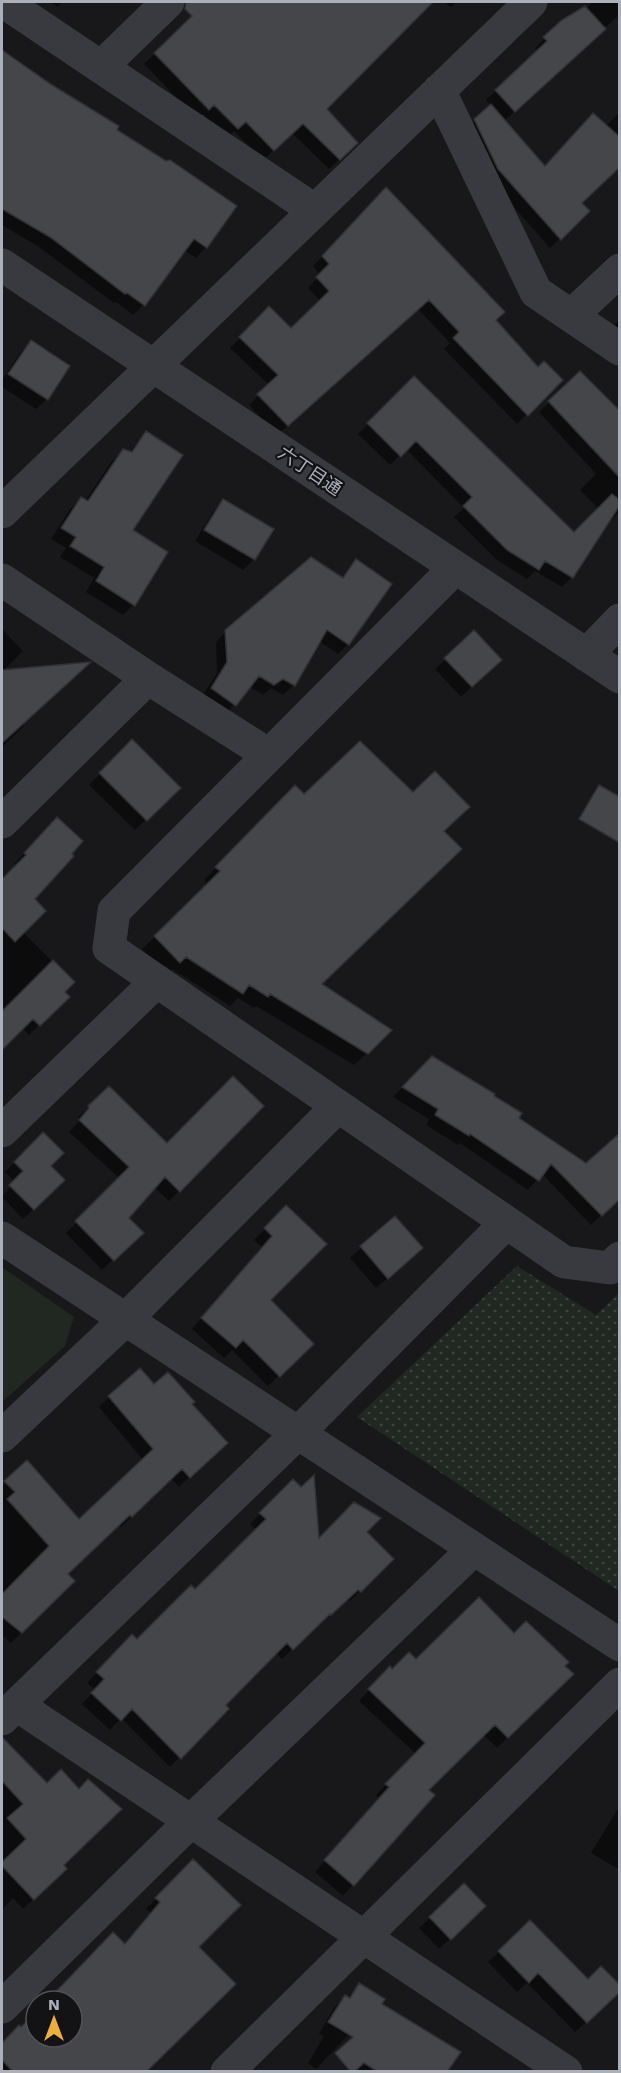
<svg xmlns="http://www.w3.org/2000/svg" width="621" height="2073" font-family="'Work Sans','Noto Sans JP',sans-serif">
  <defs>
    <pattern id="grass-dots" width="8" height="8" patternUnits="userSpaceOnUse" patternTransform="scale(1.5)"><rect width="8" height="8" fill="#202821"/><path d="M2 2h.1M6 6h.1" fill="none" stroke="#3e453f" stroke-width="1.8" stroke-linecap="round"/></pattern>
  </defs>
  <rect width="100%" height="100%" fill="#18181a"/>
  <path fill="url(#grass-dots)" d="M 517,1266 L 596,1315 L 619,1293 L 619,1591 L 357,1417 Z"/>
  <path fill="#202821" d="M 2,1267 L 74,1317 L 65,1346 L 2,1402 Z"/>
  <path fill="#0007" d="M 51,2 L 63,2 L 57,7 Z
    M 224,2 L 338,2 L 348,11 L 358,2 L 431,2 L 325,109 L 356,143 L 329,169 L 292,133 L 263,160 L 234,131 L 227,139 L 203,114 L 197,119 L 144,64 L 192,18 L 265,41 Z
    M 444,2 L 457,2 L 451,7 Z
    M 592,2 L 620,2 L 620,14 L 504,121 L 544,167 L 606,126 L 620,112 L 620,166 L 580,204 L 588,211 L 550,248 L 489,179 L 465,130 L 491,106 L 486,100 L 538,51 L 535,48 L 563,21 L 588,7 Z
    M 2,62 L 115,131 L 206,247 L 196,258 L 184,250 L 143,305 L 133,315 L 116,302 L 114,303 L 39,247 L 2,225 Z
    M 376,199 L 494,321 L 538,370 L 561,380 L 517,424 L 444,349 L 450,343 L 418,309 L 277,435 L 249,405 L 269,385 L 230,348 L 269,308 L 291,330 L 320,301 L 308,288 L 320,275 L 313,266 Z
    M 620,319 L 620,339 L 610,329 Z
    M 31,342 L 47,399 L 36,409 L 2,387 L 2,380 L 20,353 Z
    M 580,373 L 620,413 L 620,512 L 610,521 L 608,519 L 572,577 L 562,587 L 535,571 L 527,579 L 497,560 L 454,517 L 464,508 L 406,449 L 390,465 L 358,434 L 414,378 L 574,534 L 599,509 L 580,490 L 596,474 L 539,412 Z
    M 146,432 L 131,530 L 133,605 L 123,615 L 86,592 L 94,578 L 60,557 L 66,548 L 51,539 L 70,509 L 81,499 L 85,501 L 112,461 L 123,451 L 129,453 Z
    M 223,501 L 254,559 L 243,570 L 195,541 L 213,512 Z
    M 357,561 L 348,644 L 338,654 L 319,641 L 294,685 L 283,695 L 271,688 L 263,695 L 249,686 L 225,715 L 201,698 L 217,673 L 216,642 L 226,631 L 341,579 Z
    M 2,629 L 23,651 L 3,671 L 24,726 L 2,747 Z
    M 446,659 L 489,671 L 461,697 L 435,669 Z
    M 132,741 L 178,788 L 135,830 L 89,785 Z
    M 295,787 L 304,796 L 443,831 L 320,984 L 390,1031 L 354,1065 L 256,1006 L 254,1008 L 238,998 L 230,1006 L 172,969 L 166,974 L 142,949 L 208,885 L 204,880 Z
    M 47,829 L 33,899 L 23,932 L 73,982 L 63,992 L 68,997 L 29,1035 L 22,1028 L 2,1048 L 2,881 L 17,866 L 14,864 Z
    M 432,1058 L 492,1097 L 620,1197 L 591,1225 L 542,1174 L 528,1190 L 460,1143 L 458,1145 L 426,1125 L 429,1119 L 393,1097 Z
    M 262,1106 L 169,1201 L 154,1187 L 127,1218 L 142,1233 L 102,1270 L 66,1233 L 120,1179 L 69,1132 L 80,1120 L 78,1117 L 89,1107 L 167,1145 Z
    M 43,1134 L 49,1166 L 63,1180 L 23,1219 L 2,1197 L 15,1182 L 5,1172 Z
    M 282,1212 L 269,1300 L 311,1344 L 268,1386 L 232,1350 L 224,1358 L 192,1329 L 262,1247 L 254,1240 Z
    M 395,1218 L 411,1259 L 376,1288 L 350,1258 Z
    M 154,1386 L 191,1405 L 215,1453 L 179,1487 L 171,1478 L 121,1527 L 118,1524 L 67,1574 L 73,1581 L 11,1643 L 2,1635 L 2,1486 L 27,1463 L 79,1521 L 143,1460 L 99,1407 L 109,1397 Z
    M 293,1481 L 318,1541 L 365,1532 L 392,1559 L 350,1601 L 347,1599 L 320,1624 L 319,1623 L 282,1659 L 276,1652 L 223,1705 L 227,1709 L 170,1767 L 121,1718 L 110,1730 L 82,1704 L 95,1690 L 87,1683 L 122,1646 L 137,1641 L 195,1591 L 257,1530 L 250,1524 Z
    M 514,1635 L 563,1666 L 572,1674 L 497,1748 L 484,1735 L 427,1790 L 432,1795 L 343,1896 L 315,1872 L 379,1799 L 376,1795 L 416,1754 L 359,1701 L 390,1668 L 392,1671 L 417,1661 Z
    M 9,1746 L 65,1869 L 23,1909 L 13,1898 L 2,1910 L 2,1753 Z
    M 620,1805 L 620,1870 L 591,1853 Z
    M 193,1861 L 197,1947 L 144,2072 L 2,2072 L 2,2045 L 36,2014 L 36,2037 L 72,2037 L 72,2001 L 48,2001 L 124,1945 L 151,1913 L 146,1909 Z
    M 484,1906 L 439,1949 L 419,1928 L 430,1918 Z
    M 530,1922 L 588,1981 L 620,1990 L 575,2032 L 527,1983 L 517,1992 L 488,1962 Z
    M 359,1985 L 382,2000 L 316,2069 L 308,2063 L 324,2036 L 319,2034 L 334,2008 L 345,1997 L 347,1998 Z
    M 387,2025 L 389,2072 L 357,2072 Z"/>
  <path fill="#45464a" stroke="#323236" stroke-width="1.5" d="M 186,2 L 433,2 L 327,109 L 358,143 L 340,160 L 303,124 L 274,151 L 246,122 L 238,129 L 214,105 L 209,110 L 154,53 L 192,16 L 185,9 Z
    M 585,6 L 606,29 L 515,112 L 495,90 L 547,41 L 543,37 L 562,20 Z
    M 2,50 L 52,85 L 119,126 L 117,130 L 166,161 L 170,160 L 237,206 L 207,248 L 194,239 L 145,306 L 127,293 L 125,294 L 50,237 L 2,209 Z
    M 491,104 L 545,166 L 593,113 L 620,137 L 620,167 L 582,203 L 590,211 L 561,240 L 498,169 L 474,119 Z
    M 386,187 L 505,312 L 496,320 L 538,367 L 544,361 L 563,380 L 528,416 L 453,338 L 459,332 L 429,300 L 288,426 L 257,394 L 278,375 L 239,337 L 269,306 L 291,328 L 329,291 L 316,277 L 329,264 L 322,256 Z
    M 31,340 L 70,366 L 48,400 L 8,374 Z
    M 580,371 L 620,411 L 620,478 L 548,401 Z
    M 414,376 L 574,532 L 612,494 L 620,500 L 620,505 L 573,578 L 545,561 L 539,570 L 507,550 L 463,506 L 472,497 L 416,441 L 401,457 L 367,423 Z
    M 146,431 L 183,455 L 133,530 L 168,552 L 135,606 L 96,581 L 104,567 L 70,546 L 76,537 L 61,528 L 81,497 L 88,501 L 123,449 L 132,452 Z
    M 223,499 L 274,529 L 255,560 L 204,530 Z
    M 311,557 L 343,578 L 356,559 L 392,584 L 349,645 L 327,630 L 295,686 L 283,679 L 274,685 L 259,676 L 236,706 L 211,688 L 227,662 L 225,630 Z
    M 474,630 L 502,660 L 472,687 L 444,658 Z
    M 90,662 L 91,662 L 2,743 L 2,670 Z
    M 132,739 L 181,788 L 147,821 L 99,773 Z
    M 360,741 L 413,792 L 435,771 L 470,807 L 444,831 L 462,849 L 322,984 L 392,1030 L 368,1054 L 270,994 L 268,997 L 249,985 L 243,994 L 186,957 L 180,963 L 154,936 L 220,871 L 215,867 L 295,785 L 304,794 Z
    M 599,785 L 620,797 L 620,843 L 579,819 Z
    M 57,817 L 83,841 L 72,854 L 74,856 L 35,899 L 46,911 L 15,942 L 2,928 L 2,879 L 26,855 L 24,853 Z
    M 53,960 L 75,982 L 65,992 L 70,997 L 40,1026 L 33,1019 L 2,1050 L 2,1011 Z
    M 432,1056 L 495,1094 L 494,1096 L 522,1113 L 519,1118 L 586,1163 L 620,1133 L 620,1199 L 602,1216 L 551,1164 L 539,1181 L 470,1134 L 469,1136 L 435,1115 L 438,1109 L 402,1087 Z
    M 233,1076 L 264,1106 L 180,1192 L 165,1177 L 129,1218 L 144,1233 L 114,1261 L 75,1221 L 129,1167 L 79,1120 L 89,1108 L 88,1106 L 109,1086 L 167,1143 Z
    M 43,1132 L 64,1153 L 51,1166 L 65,1180 L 34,1210 L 9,1185 L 23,1171 L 14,1162 Z
    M 286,1205 L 327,1244 L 271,1300 L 314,1344 L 280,1377 L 243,1340 L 236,1348 L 201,1318 L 272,1236 L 264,1228 Z
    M 395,1216 L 423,1248 L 388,1279 L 360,1246 Z
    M 140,1368 L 154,1384 L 168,1372 L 195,1402 L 192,1404 L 228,1443 L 190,1478 L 182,1469 L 132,1517 L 130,1515 L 68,1574 L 75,1581 L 22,1633 L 2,1617 L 2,1594 L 49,1546 L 7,1499 L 15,1492 L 4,1481 L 27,1460 L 79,1519 L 153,1449 L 108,1396 Z
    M 314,1475 L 319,1538 L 354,1502 L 381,1518 L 367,1532 L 394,1559 L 361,1592 L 358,1590 L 331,1615 L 330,1614 L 293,1650 L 287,1643 L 226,1705 L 229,1709 L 181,1759 L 132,1709 L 121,1721 L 91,1693 L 104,1679 L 96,1672 L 132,1634 L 137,1639 L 191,1585 L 195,1589 L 266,1519 L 259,1513 L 293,1479 L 301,1487 Z
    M 479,1597 L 514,1633 L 526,1621 L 569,1662 L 565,1666 L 574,1674 L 508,1738 L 495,1725 L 429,1790 L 435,1795 L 354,1886 L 324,1860 L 389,1787 L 385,1784 L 425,1743 L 368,1689 L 390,1666 L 392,1669 L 409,1652 L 416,1659 Z
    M 2,1737 L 47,1783 L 61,1769 L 79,1789 L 88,1779 L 122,1809 L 64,1865 L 67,1869 L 34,1900 L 2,1866 L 2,1862 L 26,1839 L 7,1818 L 23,1804 L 2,1781 Z
    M 193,1859 L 241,1905 L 199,1947 L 236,1984 L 146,2072 L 13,2072 L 2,2060 L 2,2043 L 19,2025 L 21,2027 L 36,2012 L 36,2037 L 72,2037 L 72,2001 L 47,2001 L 113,1932 L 125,1944 L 160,1902 L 155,1898 Z
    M 464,1883 L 486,1906 L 451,1940 L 429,1917 Z
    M 530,1920 L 588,1979 L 601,1966 L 620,1985 L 620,1992 L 587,2023 L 538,1973 L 529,1983 L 498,1951 Z
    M 359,1983 L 385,1999 L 382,2004 L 461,2052 L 447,2072 L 378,2072 L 364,2063 L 354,2072 L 351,2072 L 335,2053 L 353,2037 L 328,2022 L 345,1995 L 350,1998 Z"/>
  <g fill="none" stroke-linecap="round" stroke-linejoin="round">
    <path stroke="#393a3f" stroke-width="33" d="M 4,2 L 314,210
      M 101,67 L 168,2
      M 439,90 L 536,292 L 620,349
      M 2,265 L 620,677
      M 571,316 L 620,270
      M 2,512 L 531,2
      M 455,568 L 114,911 L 109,948 L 564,1262 L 610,1268 L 620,1258
      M 2,580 L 148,678 L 269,755
      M 586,655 L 620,620
      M 2,822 L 148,678
      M 2,1131 L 157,981
      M 2,1238 L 620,1645
      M 2,1436 L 125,1320 L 338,1106
      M 17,1705 L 566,2072
      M 2,1719 L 298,1433 L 506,1223
      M 2,2007 L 191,1821 L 474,1549
      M 227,2072 L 620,1684"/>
  </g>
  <g text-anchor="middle" stroke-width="4.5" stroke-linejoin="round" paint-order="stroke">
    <g font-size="18" fill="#abb0ba" stroke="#131315">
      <text transform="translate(310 471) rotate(34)" y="6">六丁目通</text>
    </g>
  </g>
  <rect width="621" height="2073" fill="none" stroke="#abb0ba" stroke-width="6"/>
  <g transform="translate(54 2019)"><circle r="28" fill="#131315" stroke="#505257" stroke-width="1.5"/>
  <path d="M0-4.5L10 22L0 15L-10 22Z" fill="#ecaf3e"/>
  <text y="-9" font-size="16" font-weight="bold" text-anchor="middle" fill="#abb0ba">N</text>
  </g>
</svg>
